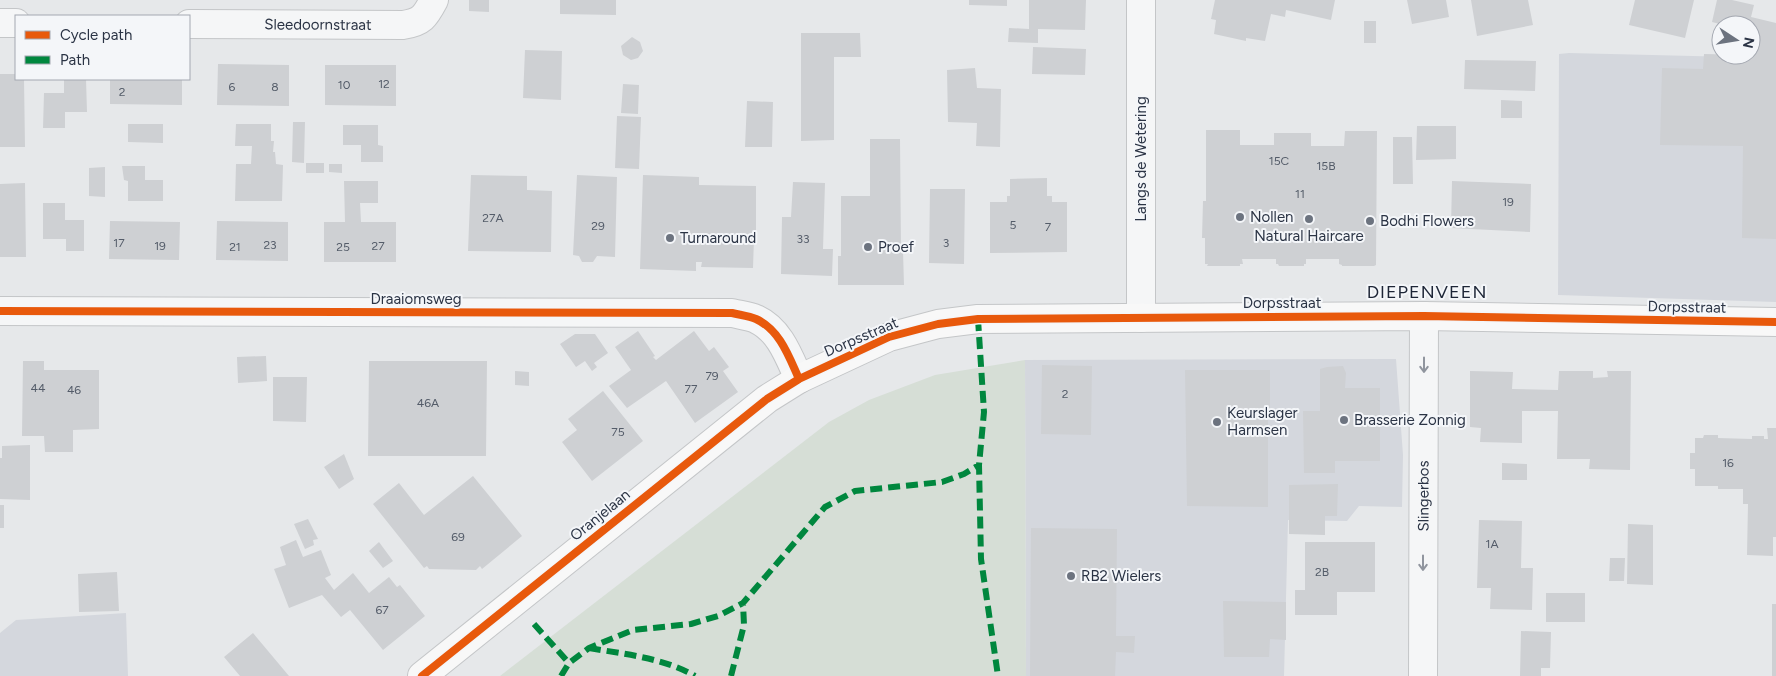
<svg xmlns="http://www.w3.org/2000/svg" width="1776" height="676" font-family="Figtree,sans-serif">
  <rect width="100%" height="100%" fill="#e6e8ea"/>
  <path fill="#d4d7dd" d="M 1569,53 L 1776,58 L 1776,302 L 1558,295 L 1559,54 Z
    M 1396,359 L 1403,455 L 1402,507 L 1359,506 L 1347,521 L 1288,520 L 1284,676 L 1026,676 L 1025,360 Z
    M 126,613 L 128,676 L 0,676 L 0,633 L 16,620 Z"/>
  <path fill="#d6ded6" d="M 1025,360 L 1026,676 L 500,676 L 829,422 L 869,400 L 935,375 Z"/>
  <path fill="#ced0d3" d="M 469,0 L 489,0 L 489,12 L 469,11 Z
    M 560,0 L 616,0 L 616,15 L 560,14 Z
    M 969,0 L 1007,0 L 1007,6 L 969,5 Z
    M 1029,0 L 1086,0 L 1085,30 L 1038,29 L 1038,43 L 1008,42 L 1009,28 L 1029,29 Z
    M 1215,0 L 1335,0 L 1331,20 L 1286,10 L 1285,17 L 1271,14 L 1265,41 L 1246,38 L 1246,41 L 1214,34 L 1216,20 L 1211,19 Z
    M 1407,0 L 1446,0 L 1449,17 L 1412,24 Z
    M 1471,0 L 1528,0 L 1533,25 L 1477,36 Z
    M 1635,0 L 1694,0 L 1685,38 L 1629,25 Z
    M 1717,0 L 1732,0 L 1754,5 L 1751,17 L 1776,23 L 1776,239 L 1742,238 L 1743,146 L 1660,145 L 1662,68 L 1703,69 L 1704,54 L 1751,55 L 1751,25 L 1724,25 L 1712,22 Z
    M 1364,21 L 1376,21 L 1376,43 L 1364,43 Z
    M 801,33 L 860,33 L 861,57 L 834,57 L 834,140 L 801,141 Z
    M 632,37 L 640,42 L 643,51 L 638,58 L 631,60 L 623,55 L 621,46 Z
    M 1033,47 L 1086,49 L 1085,75 L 1032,74 Z
    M 525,50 L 562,51 L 561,100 L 523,98 Z
    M 1465,60 L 1536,61 L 1535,91 L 1464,89 Z
    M 218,64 L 289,65 L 289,106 L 217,105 Z
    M 325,65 L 396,65 L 396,106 L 325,105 Z
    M 975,68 L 977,88 L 1001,89 L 1000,147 L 976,146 L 977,123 L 948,122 L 947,70 Z
    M 0,74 L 16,74 L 16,79 L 24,79 L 25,147 L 0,147 Z
    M 64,79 L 86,79 L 87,112 L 65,112 L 65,128 L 43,128 L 44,93 L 64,93 Z
    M 110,79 L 182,79 L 182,105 L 110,104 Z
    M 623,84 L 639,85 L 638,114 L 621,113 Z
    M 1501,100 L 1522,101 L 1522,118 L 1501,118 Z
    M 747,101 L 773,102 L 772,147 L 745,147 Z
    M 617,116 L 641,117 L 639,169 L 615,168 Z
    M 293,122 L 305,122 L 304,163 L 292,162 Z
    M 128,124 L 163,124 L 163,143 L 128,142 Z
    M 236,124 L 271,124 L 271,141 L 274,141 L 273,152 L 275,152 L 276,164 L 283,165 L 282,201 L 235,201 L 236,164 L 251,164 L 252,146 L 235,146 Z
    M 343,125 L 378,125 L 378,145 L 383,146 L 383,162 L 361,162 L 361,145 L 343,145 Z
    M 1417,126 L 1456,126 L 1456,159 L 1416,160 Z
    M 1206,130 L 1240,130 L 1240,145 L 1274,145 L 1274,133 L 1311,133 L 1311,146 L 1344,146 L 1345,131 L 1377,131 L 1376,265 L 1374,266 L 1342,266 L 1342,265 L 1339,264 L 1339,259 L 1306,259 L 1306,264 L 1304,264 L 1304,266 L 1279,266 L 1278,264 L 1276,264 L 1276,259 L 1242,259 L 1243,264 L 1240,264 L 1240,266 L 1207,266 L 1208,264 L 1205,264 L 1205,238 L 1202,238 L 1203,201 L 1206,201 Z
    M 1393,137 L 1412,137 L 1413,184 L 1393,184 Z
    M 870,139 L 900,139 L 901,252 L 903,251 L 904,285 L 838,285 L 838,256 L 841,256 L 841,196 L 870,196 Z
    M 306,163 L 324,163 L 324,173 L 306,173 Z
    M 329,164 L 342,164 L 342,173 L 329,172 Z
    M 122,166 L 145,166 L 145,180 L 163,180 L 163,201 L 128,201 L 128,181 L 124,180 Z
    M 105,167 L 105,197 L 89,196 L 89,168 Z
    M 471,175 L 527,176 L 527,190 L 552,191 L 551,252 L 468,251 Z
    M 577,175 L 617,177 L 615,257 L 597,256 L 593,262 L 582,262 L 579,256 L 573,255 Z
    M 643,175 L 699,177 L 699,185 L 756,186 L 756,238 L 754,238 L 753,268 L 701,267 L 702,262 L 696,262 L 696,271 L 640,269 Z
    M 1047,178 L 1047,196 L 1052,196 L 1052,202 L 1067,202 L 1067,252 L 990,253 L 990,202 L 1007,202 L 1007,196 L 1010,196 L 1010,179 Z
    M 344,181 L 378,181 L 378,203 L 360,203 L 361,222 L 396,222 L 396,262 L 324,262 L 324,222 L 345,222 Z
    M 1452,181 L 1531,184 L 1530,232 L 1451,228 Z
    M 793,182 L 825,183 L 823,249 L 833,249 L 832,276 L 781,274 L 782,217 L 791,217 Z
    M 25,183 L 26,257 L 0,257 L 0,184 Z
    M 930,189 L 965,189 L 964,264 L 929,263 Z
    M 43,203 L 65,203 L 65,220 L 84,220 L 84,251 L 66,251 L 66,239 L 43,239 Z
    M 110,221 L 180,222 L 179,260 L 109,259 Z
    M 217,221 L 288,222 L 288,261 L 216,260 Z
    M 638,331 L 655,356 L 653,357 L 656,360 L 694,331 L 709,351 L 714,347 L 729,367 L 723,371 L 738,392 L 695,423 L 666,381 L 627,408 L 609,386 L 631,370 L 615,347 Z
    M 575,334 L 595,334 L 608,353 L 594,363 L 597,367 L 592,371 L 585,361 L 576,367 L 560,344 Z
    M 266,356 L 267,381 L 238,383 L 237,357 Z
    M 23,361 L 44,361 L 44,370 L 99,370 L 99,429 L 73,430 L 73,452 L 45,452 L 44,436 L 22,436 Z
    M 369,361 L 487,361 L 486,456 L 368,456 Z
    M 1042,365 L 1092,366 L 1091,435 L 1041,434 Z
    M 1343,366 L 1346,373 L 1345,388 L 1380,388 L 1380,461 L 1335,461 L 1335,473 L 1304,473 L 1303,411 L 1320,411 L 1320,369 L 1327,367 Z
    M 1185,370 L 1270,370 L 1270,411 L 1268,412 L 1268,507 L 1187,506 Z
    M 515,371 L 529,372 L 529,386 L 515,385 Z
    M 1470,371 L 1513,372 L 1512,389 L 1558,390 L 1559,371 L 1593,371 L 1593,378 L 1608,377 L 1607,371 L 1631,371 L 1630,470 L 1589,469 L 1590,459 L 1557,459 L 1558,411 L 1522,411 L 1522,443 L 1480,442 L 1481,428 L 1470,427 Z
    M 273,377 L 307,377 L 306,422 L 273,421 Z
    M 603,391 L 643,441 L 592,481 L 562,442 L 577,430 L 568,419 Z
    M 1767,428 L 1776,428 L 1776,537 L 1773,537 L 1773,556 L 1747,555 L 1748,504 L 1743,504 L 1743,489 L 1718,489 L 1718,486 L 1695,486 L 1695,469 L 1690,469 L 1690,453 L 1695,453 L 1695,438 L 1703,438 L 1704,435 L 1718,435 L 1718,438 L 1752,439 L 1752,436 L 1764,436 L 1764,439 L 1768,439 Z
    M 30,445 L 30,500 L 0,499 L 0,458 L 2,458 L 2,446 Z
    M 344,454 L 354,479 L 339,489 L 324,467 Z
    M 1502,463 L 1527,464 L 1527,480 L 1502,480 Z
    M 473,476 L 522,536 L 482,569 L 480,566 L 476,570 L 429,569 L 427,566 L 424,568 L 373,504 L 399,483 L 424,515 Z
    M 1338,484 L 1337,516 L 1325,516 L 1325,535 L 1289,534 L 1289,485 Z
    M 0,505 L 4,505 L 4,528 L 0,528 Z
    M 308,519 L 318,539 L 313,540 L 314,545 L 305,549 L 294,524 Z
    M 1479,520 L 1522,521 L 1521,568 L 1533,568 L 1532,610 L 1490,609 L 1491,588 L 1477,588 Z
    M 1628,524 L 1653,525 L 1653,585 L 1627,584 Z
    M 1031,528 L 1117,529 L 1116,636 L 1135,636 L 1134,653 L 1116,652 L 1115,676 L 1030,676 Z
    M 296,540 L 303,557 L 321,550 L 331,575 L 325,578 L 334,590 L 353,573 L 369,593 L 389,577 L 397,587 L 400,585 L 425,616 L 383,650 L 350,610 L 341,617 L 322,595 L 289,608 L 274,569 L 286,565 L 280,547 Z
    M 379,542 L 393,561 L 383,568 L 369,551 Z
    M 1305,542 L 1375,542 L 1375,592 L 1337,592 L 1337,615 L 1295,615 L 1295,590 L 1305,590 Z
    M 1610,558 L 1625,558 L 1624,581 L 1609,581 Z
    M 117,572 L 119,611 L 79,612 L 78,574 Z
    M 1546,593 L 1585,593 L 1585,622 L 1546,622 Z
    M 1223,601 L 1286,602 L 1286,640 L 1270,639 L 1269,657 L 1224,657 Z
    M 1772,604 L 1776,604 L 1776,676 L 1772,676 Z
    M 1521,631 L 1551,632 L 1550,668 L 1541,668 L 1541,676 L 1520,676 Z
    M 253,633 L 289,676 L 240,676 L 224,657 Z"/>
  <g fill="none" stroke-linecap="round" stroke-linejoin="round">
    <g stroke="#c4c6c8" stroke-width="30">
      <g id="street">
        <path d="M 0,23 L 16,23"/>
        <path id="s1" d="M 189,24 L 403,25 C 422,22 425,17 434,0"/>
        <path d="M 0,311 L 732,313 C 740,315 749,316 756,319 C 780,330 789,357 799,379"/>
        <path d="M 1141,318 L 1141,0"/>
        <path id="s2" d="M 1423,676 L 1424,316"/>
      </g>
    </g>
    <g stroke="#c4c6c8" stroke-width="30">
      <path id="secondary" d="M 422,676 L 767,399 L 799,379 L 889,337 L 938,324 L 978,319 L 1424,316 L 1776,322"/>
    </g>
    <use href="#street" stroke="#f5f6f7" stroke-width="28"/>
    <use href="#secondary" stroke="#f8f8f8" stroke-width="28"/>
    <path stroke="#00873e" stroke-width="6" stroke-dasharray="12 6" stroke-linecap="butt" d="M 978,319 L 984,412 L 979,465 L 981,559 L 998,676
      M 534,624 L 569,663
      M 589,648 C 624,654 664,658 695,676
      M 561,676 L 569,663 L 589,648 L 633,630 L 691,624 L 718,616 L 743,603 L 825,507 L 855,491 L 942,482 L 964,474 L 979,465
      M 731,676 L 744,625 L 743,603"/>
    <g stroke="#f4f6f9" stroke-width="11">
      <path id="cycleway" d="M 0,311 L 732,313 C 740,315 749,316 756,319 C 780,330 789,357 799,379
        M 422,676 L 767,399 L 799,379 L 889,337 L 938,324 L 978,319 L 1424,316 L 1776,322"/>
    </g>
    <use href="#cycleway" stroke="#e8590c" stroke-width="8"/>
  </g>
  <defs><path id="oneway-shaft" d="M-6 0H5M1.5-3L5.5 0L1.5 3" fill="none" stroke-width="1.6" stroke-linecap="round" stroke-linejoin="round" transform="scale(1.25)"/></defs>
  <g stroke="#90959e">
    <use href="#oneway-shaft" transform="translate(1424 365) rotate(90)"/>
    <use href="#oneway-shaft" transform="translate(1423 563) rotate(90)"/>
  </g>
  <g fill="#6c737f" stroke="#f4f6f9" stroke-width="2">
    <circle cx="1240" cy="217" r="5"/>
    <circle cx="1309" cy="219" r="5"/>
    <circle cx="1370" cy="221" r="5"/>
    <circle cx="670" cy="238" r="5"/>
    <circle cx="868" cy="247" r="5"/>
    <circle cx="1344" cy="420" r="5"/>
    <circle cx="1217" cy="422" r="5"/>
    <circle cx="1071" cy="576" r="5"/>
  </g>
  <g text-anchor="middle" stroke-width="4" stroke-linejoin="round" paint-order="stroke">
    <g font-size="12" fill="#545c69">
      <text x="384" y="88">12</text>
      <text x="344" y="89">10</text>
      <text x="232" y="91">6</text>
      <text x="275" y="91">8</text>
      <text x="122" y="96">2</text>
      <text x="1279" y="165">15C</text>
      <text x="1326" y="170">15B</text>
      <text x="1300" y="198">11</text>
      <text x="1508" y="206">19</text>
      <text x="493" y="222">27A</text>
      <text x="1013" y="229">5</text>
      <text x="598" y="230">29</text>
      <text x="1048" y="231">7</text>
      <text x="803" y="243">33</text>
      <text x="119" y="247">17</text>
      <text x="946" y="247">3</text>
      <text x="270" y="249">23</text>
      <text x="160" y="250">19</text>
      <text x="378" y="250">27</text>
      <text x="235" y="251">21</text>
      <text x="343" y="251">25</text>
      <text x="712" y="380">79</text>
      <text x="38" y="392">44</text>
      <text x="691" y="393">77</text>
      <text x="74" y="394">46</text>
      <text x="1065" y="398">2</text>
      <text x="428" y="407">46A</text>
      <text x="618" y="436">75</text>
      <text x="1728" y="467">16</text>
      <text x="458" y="541">69</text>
      <text x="1492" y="548">1A</text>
      <text x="1322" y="576">2B</text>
      <text x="382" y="614">67</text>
    </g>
    <g font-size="15" fill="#2b3445" stroke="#f4f6f9">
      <text dy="5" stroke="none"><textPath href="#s1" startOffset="129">Sleedoornstraat</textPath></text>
      <text transform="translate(1141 159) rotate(-90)" y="5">Langs de Wetering</text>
      <text x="416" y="304">Draaiomsweg</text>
      <text x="1282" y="308">Dorpsstraat</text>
      <text transform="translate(1687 307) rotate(1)" y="5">Dorpsstraat</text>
      <text transform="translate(861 337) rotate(-23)" y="5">Dorpsstraat</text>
      <text dy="5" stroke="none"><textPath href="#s2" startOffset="180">Slingerbos</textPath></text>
      <text transform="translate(600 515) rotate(-39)" y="5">Oranjelaan</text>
    </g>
    <g font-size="15" fill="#2b3445" stroke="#f4f6f9" text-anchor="start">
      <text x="1250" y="222">Nollen</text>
      <text x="1380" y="226">Bodhi Flowers</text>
      <text x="1309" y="241" text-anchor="middle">Natural Haircare</text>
      <text x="680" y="243">Turnaround</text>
      <text x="878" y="252">Proef</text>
      <text x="1227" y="418">Keurslager<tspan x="1227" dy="17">Harmsen</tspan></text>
      <text x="1354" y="425">Brasserie Zonnig</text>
      <text x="1081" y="581">RB2 Wielers</text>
    </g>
    <g font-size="18" letter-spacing="1" fill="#1d2536" stroke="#f4f6f9">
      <text x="1427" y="298">DIEPENVEEN</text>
    </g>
  </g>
  <rect x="15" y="15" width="175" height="65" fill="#f4f6f9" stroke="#a4a8b1"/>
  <rect x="25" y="31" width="25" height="8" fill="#e8590c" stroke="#a4a8b1"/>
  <text x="60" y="40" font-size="15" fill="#2b3445">Cycle path</text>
  <rect x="25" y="56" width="25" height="8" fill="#00873e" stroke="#a4a8b1"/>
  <text x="60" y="65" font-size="15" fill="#2b3445">Path</text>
  <g transform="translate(1736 40) rotate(102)"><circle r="24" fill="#f4f6f9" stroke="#a4a8b1"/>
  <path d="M0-4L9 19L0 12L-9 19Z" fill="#6c737f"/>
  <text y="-8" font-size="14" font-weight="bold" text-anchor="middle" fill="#2b3445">N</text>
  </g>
</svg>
